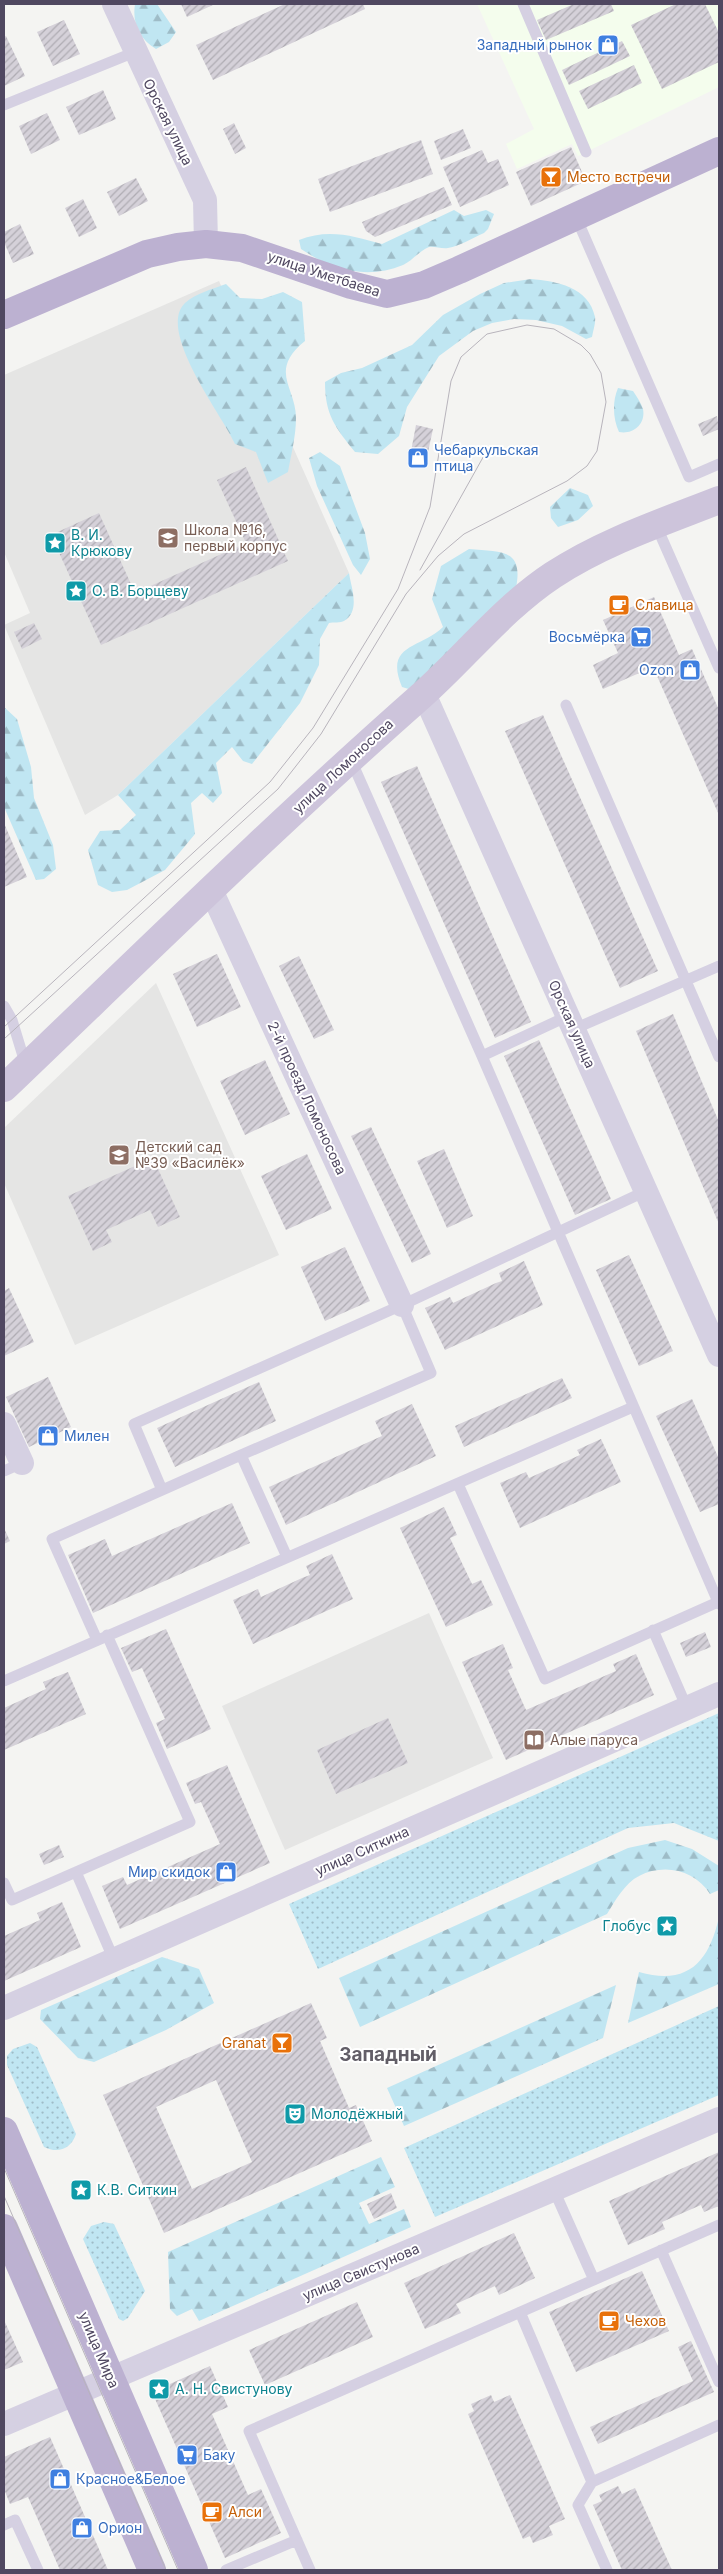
<svg xmlns="http://www.w3.org/2000/svg" width="723" height="2574" font-family="Inter,sans-serif">
  <defs>
    <pattern id="green-dots" width="8" height="8" patternUnits="userSpaceOnUse" patternTransform="scale(1.25)"><rect width="8" height="8" fill="#c0e6f2"/><path d="M2 2h.1M6 6h.1" fill="none" stroke="#9ebcc7" stroke-width="1.8" stroke-linecap="round"/></pattern>
    <pattern id="forest-firs" width="22" height="20" patternUnits="userSpaceOnUse" patternTransform="scale(1.25)"><rect width="22" height="20" fill="#c0e6f2"/><path d="M5 1l3.5 6h-7zM16 11l3.5 6h-7z" fill="#9ebcc7"/></pattern>
    <pattern id="building-hatch" width="6" height="6" patternUnits="userSpaceOnUse" patternTransform="scale(1.25)"><rect width="6" height="6" fill="#d5d1d9"/><path d="M-1 1l2-2M0 6l6-6M5 7l2-2" fill="none" stroke="#afacb3"/></pattern>
  </defs>
  <rect width="100%" height="100%" fill="#f4f4f2"/>
  <path fill="#f4fded" d="M 477,4 L 719,4 L 719,87 L 578,156 L 572,144 L 517,169 L 506,144 L 534,129 Z"/>
  <path fill="#e5e5e4" d="M 219,281 L 349,573 L 118,795 L 85,815 L 4,625 L 30,613 L 4,552 L 4,375 Z
    M 156,983 L 279,1255 L 75,1345 L 4,1183 L 4,1128 Z
    M 429,1613 L 493,1758 L 285,1850 L 222,1706 Z"/>
  <path fill="url(#green-dots)" d="M 719,1713 L 719,1841 L 674,1823 L 628,1828 L 318,1969 L 289,1904 Z
    M 719,2006 L 719,2095 L 435,2217 L 404,2148 Z
    M 30,2043 L 37,2047 L 76,2134 C 71,2149 58,2154 44,2147 L 7,2065 L 7,2056 L 13,2049 Z
    M 104,2222 L 114,2224 L 145,2291 L 128,2318 L 123,2321 L 119,2319 L 83,2239 L 91,2226 Z"/>
  <path fill="url(#forest-firs)" d="M 135,4 L 157,4 L 176,32 L 169,42 L 156,49 C 139,39 132,23 135,4 Z
    M 454,210 L 464,216 L 486,210 L 494,214 L 488,229 L 484,233 C 472,238 460,246 448,248 C 442,249 434,246 429,247 C 419,251 412,261 403,265 C 367,280 332,270 301,249 L 299,240 C 328,228 354,236 382,244 Z
    M 531,279 C 556,281 589,287 595,317 C 596,323 593,331 592,337 L 586,339 L 562,326 L 536,320 L 514,319 L 492,323 L 473,331 L 439,356 L 407,407 L 399,436 L 378,454 L 355,452 C 335,427 325,415 325,382 L 341,373 L 362,368 L 412,345 L 443,315 L 480,294 L 504,283 Z
    M 226,284 L 240,298 L 262,299 L 283,292 L 302,302 L 305,341 C 268,371 296,387 296,418 C 296,436 291,455 288,472 L 268,483 L 256,452 L 235,444 C 223,416 156,331 185,303 C 196,293 213,289 226,284 Z
    M 618,388 L 633,391 C 637,397 641,403 643,409 C 646,424 633,435 619,432 C 613,419 612,402 618,388 Z
    M 320,452 L 340,466 L 365,533 L 370,559 L 361,575 L 353,565 L 317,486 L 309,458 Z
    M 570,488 L 588,495 L 593,506 L 578,520 L 558,527 L 551,518 L 550,507 Z
    M 469,549 C 500,552 524,548 516,588 L 412,690 L 402,687 C 384,644 420,649 443,627 L 432,599 L 441,566 Z
    M 349,573 C 351,587 361,611 344,621 C 341,623 333,622 329,623 L 320,639 L 319,665 L 300,703 L 252,764 L 243,761 L 232,747 L 216,763 L 222,793 L 213,803 L 202,793 L 191,803 L 195,834 L 165,870 L 127,890 L 112,892 L 98,885 L 88,850 L 100,831 L 120,830 L 136,815 L 118,795 Z
    M 4,707 L 17,719 L 31,767 L 34,798 L 53,845 L 56,869 L 44,879 L 36,880 L 4,807 Z
    M 665,1840 L 692,1849 L 719,1866 L 719,1890 L 710,1894 C 695,1870 664,1863 639,1876 C 625,1883 615,1901 607,1914 L 360,2027 L 339,1978 L 628,1848 Z
    M 719,1917 L 719,1984 L 628,2023 L 639,1972 C 688,1986 709,1962 719,1917 Z
    M 162,1957 L 199,1969 L 214,2003 L 166,2030 L 94,2062 L 78,2058 L 40,2019 L 41,2010 Z
    M 616,1985 L 603,2038 L 404,2126 L 387,2088 Z
    M 381,2157 L 395,2187 L 359,2203 L 369,2224 L 404,2209 L 411,2227 L 199,2321 L 192,2309 L 177,2316 L 170,2309 L 168,2252 Z"/>
  <path fill="url(#building-hatch)" fill-rule="evenodd" d="M 181,4 L 215,4 L 187,17 Z
    M 285,4 L 363,4 L 365,9 L 213,80 L 196,45 Z
    M 574,4 L 611,4 L 614,11 L 546,40 L 537,20 Z
    M 676,4 L 705,4 L 719,33 L 719,62 L 662,89 L 631,25 Z
    M 64,20 L 80,54 L 53,66 L 37,32 Z
    M 6,36 L 25,76 L 4,86 L 4,37 Z
    M 622,41 L 630,56 L 569,85 L 562,70 Z
    M 634,65 L 642,83 L 588,109 L 579,91 Z
    M 103,90 L 116,119 L 79,135 L 66,107 Z
    M 47,113 L 60,140 L 31,154 L 19,126 Z
    M 234,123 L 246,148 L 235,154 L 223,129 Z
    M 463,129 L 471,148 L 441,160 L 434,141 Z
    M 421,140 L 433,174 L 330,212 L 318,179 Z
    M 571,147 L 586,181 L 531,206 L 516,172 Z
    M 482,150 L 488,163 L 498,159 L 509,185 L 460,207 L 443,167 Z
    M 136,178 L 148,201 L 119,216 L 107,192 Z
    M 444,187 L 452,205 L 375,237 L 366,231 L 362,222 Z
    M 83,199 L 97,228 L 79,237 L 65,208 Z
    M 20,224 L 34,254 L 13,263 L 4,242 L 4,232 Z
    M 717,416 L 719,429 L 703,436 L 698,424 Z
    M 416,425 L 433,429 L 425,466 L 409,462 Z
    M 246,467 L 288,561 L 101,645 L 51,535 L 99,513 L 135,593 L 246,543 L 217,480 Z
    M 654,597 L 679,655 L 692,649 L 719,710 L 719,815 L 653,667 L 603,689 L 593,665 L 618,653 L 603,620 Z
    M 623,600 L 625,605 L 615,609 L 613,604 Z
    M 34,623 L 42,639 L 22,649 L 14,632 Z
    M 543,715 L 658,971 L 620,988 L 505,731 Z
    M 417,766 L 531,1022 L 495,1038 L 381,782 Z
    M 4,823 L 27,877 L 4,887 Z
    M 217,954 L 241,1007 L 197,1027 L 173,974 Z
    M 299,956 L 334,1030 L 314,1039 L 279,966 Z
    M 673,1014 L 719,1122 L 719,1224 L 636,1031 Z
    M 539,1040 L 611,1199 L 575,1215 L 504,1056 Z
    M 265,1060 L 290,1114 L 245,1135 L 220,1081 Z
    M 371,1127 L 431,1254 L 412,1263 L 351,1136 Z
    M 444,1149 L 473,1216 L 447,1228 L 417,1161 Z
    M 307,1154 L 332,1209 L 286,1230 L 261,1176 Z
    M 153,1158 L 180,1217 L 158,1227 L 150,1210 L 106,1230 L 112,1242 L 93,1251 L 68,1196 Z
    M 345,1247 L 370,1301 L 325,1321 L 301,1267 Z
    M 629,1255 L 673,1351 L 639,1366 L 596,1270 Z
    M 524,1261 L 543,1305 L 445,1350 L 425,1308 L 450,1297 L 453,1303 L 496,1283 L 502,1281 L 499,1273 Z
    M 9,1288 L 34,1342 L 4,1356 L 4,1291 Z
    M 48,1377 L 71,1427 L 29,1447 L 6,1397 Z
    M 562,1378 L 572,1398 L 464,1447 L 455,1426 Z
    M 259,1382 L 276,1421 L 175,1467 L 157,1428 Z
    M 692,1399 L 719,1459 L 719,1504 L 700,1512 L 656,1416 Z
    M 412,1404 L 436,1456 L 286,1525 L 269,1487 L 382,1436 L 375,1421 Z
    M 601,1439 L 621,1482 L 520,1528 L 500,1483 L 526,1472 L 529,1478 L 580,1455 L 577,1450 Z
    M 232,1503 L 250,1543 L 93,1613 L 68,1555 L 105,1539 L 112,1556 Z
    M 444,1507 L 457,1535 L 450,1538 L 472,1584 L 481,1580 L 493,1605 L 446,1627 L 400,1528 Z
    M 4,1528 L 10,1541 L 4,1544 Z
    M 332,1554 L 353,1599 L 253,1644 L 233,1600 L 258,1589 L 261,1597 L 302,1578 L 310,1575 L 306,1566 Z
    M 166,1629 L 211,1729 L 167,1749 L 156,1723 L 165,1719 L 146,1677 L 142,1668 L 132,1672 L 121,1648 Z
    M 705,1632 L 711,1647 L 686,1657 L 680,1643 Z
    M 503,1644 L 513,1668 L 508,1670 L 526,1710 L 616,1671 L 613,1664 L 636,1654 L 654,1695 L 506,1760 L 462,1662 Z
    M 68,1672 L 86,1714 L 4,1750 L 4,1708 L 46,1689 L 43,1682 Z
    M 388,1718 L 408,1763 L 336,1794 L 317,1750 Z
    M 227,1765 L 270,1863 L 120,1929 L 102,1886 L 123,1877 L 127,1885 L 220,1844 L 201,1802 L 195,1804 L 186,1783 Z
    M 59,1845 L 64,1857 L 44,1865 L 39,1854 Z
    M 62,1902 L 81,1947 L 4,1981 L 4,1936 L 40,1920 L 37,1913 Z
    M 311,2003 L 327,2038 L 320,2041 L 349,2108 L 356,2105 L 372,2141 L 164,2233 L 103,2095 ZM 216,2080 L 252,2162 L 192,2189 L 156,2107 Z
    M 719,2152 L 719,2206 L 704,2212 L 701,2205 L 662,2222 L 665,2229 L 628,2245 L 609,2201 Z
    M 391,2193 L 397,2208 L 374,2219 L 367,2204 Z
    M 514,2233 L 535,2278 L 499,2295 L 495,2286 L 456,2304 L 461,2313 L 425,2329 L 404,2283 Z
    M 642,2271 L 669,2331 L 576,2372 L 549,2312 Z
    M 357,2302 L 373,2337 L 265,2385 L 249,2350 Z
    M 4,2320 L 23,2362 L 4,2370 Z
    M 691,2341 L 714,2392 L 598,2444 L 590,2427 L 693,2381 L 678,2347 Z
    M 210,2366 L 228,2407 L 212,2414 L 248,2495 L 261,2489 L 281,2533 L 225,2558 L 152,2392 Z
    M 491,2395 L 494,2402 L 510,2395 L 565,2519 L 549,2526 L 553,2535 L 533,2543 L 530,2536 L 523,2539 L 468,2414 L 474,2411 L 471,2404 Z
    M 50,2437 L 89,2526 L 108,2570 L 60,2570 L 28,2497 L 10,2504 L 4,2489 L 4,2457 Z
    M 618,2486 L 622,2494 L 635,2488 L 672,2570 L 622,2570 L 593,2505 L 602,2501 L 599,2495 Z"/>
  <g fill="none" stroke-linecap="round" stroke-linejoin="round">
    <path stroke="#d5d0e2" stroke-width="11" d="M 523,4 L 586,152
      M 4,105 L 135,52
      M 576,217 L 689,477 L 719,464
      M 656,525 L 719,668
      M 566,705 L 719,1057
      M 351,760 L 482,1056
      M 4,1006 L 12,1020 L 26,1066
      M 568,1016 L 482,1056 L 719,1604
      M 574,1029 L 719,966
      M 402,1305 L 646,1191
      M 4,1471 L 22,1463
      M 458,1484 L 545,1679 L 718,1602
      M 162,1490 L 134,1424 L 402,1305 L 431,1373 L 241,1455
      M 653,1630 L 687,1708
      M 97,1640 L 52,1539 L 241,1455 L 287,1557
      M 4,1681 L 633,1407
      M 76,1872 L 190,1822 L 107,1635
      M 4,1883 L 12,1900 L 76,1872 L 114,1960
      M 554,2190 L 594,2280
      M 661,2250 L 719,2382
      M 520,2312 L 592,2482 L 578,2505 L 607,2570
      M 592,2482 L 719,2425
      M 4,2525 L 15,2520 L 38,2570
      M 226,2570 L 297,2540
      M 310,2570 L 249,2431 L 719,2225"/>
    <path stroke="#d5d0e2" stroke-width="24" d="M 114,4 L 205,200 L 206,244
      M 424,694 L 719,1355
      M 211,890 L 402,1305
      M 4,1424 L 22,1463
      M 4,2008 L 719,1694
      M 4,2424 L 719,2119"/>
    <path stroke="#cdc4db" stroke-width="28" d="M 4,1088 C 142,956 278,822 421,696 C 465,657 503,608 553,575 C 603,542 663,522 719,500"/>
    <path stroke="#bcb1d1" stroke-width="28" d="M 4,315 L 147,254 L 178,247 L 206,244 L 242,248 L 351,285 L 387,294 L 424,285 L 459,270 L 719,151
      M 4,2131 L 194,2570
      M 4,2228 L 152,2570"/>
    <path stroke="#b8b4bc" stroke-width="1" d="M 420,570 L 486,452
      M 4,1027 L 270,782 L 313,728 L 398,589 L 430,507 L 451,381 L 461,357 L 487,334 L 527,325 L 554,329 L 581,345 L 590,354 L 601,373 L 606,402 L 597,451 L 587,466 L 567,481 L 464,534 L 438,556 L 406,594 L 321,734 L 278,789 L 4,1039
      M 4,2168 L 178,2570
      M 4,2196 L 166,2570"/>
  </g>
  <defs>
    <g id="shop-square" transform="scale(1.125)"><rect x="-9" y="-9" width="18" height="18" rx="4" fill="#3f7fe0" stroke="#fff"/><path d="M-5-2.5h2.3a2.7 3.5 0 0 1 5.4 0H5L5.5 6h-11ZM-1.5-2.5h3a1.5 2.3 0 0 0-3 0Z" fill="#fff"/></g>
    <g id="bar-square" transform="scale(1.125)"><rect x="-9" y="-9" width="18" height="18" rx="4" fill="#e8710a" stroke="#fff"/><path d="M-6-5H6L.8 .8V4.5H3.5V6h-7V4.5H-.8V.8Z" fill="#fff"/></g>
    <g id="school-square" transform="scale(1.125)"><rect x="-9" y="-9" width="18" height="18" rx="4" fill="#8d6e63" stroke="#fff"/><path d="M0-5L7-2L0 1L-7-2ZM-4 1L0 2.5L4 1V4Q0 6-4 4Z" fill="#fff"/></g>
    <g id="sight-square" transform="scale(1.125)"><rect x="-9" y="-9" width="18" height="18" rx="4" fill="#0f9aa8" stroke="#fff"/><path d="M0-6L1.8-2.2L6-1.7L2.9 1.2L3.7 5.4L0 3.3L-3.7 5.4L-2.9 1.2L-6-1.7L-1.8-2.2Z" fill="#fff"/></g>
    <g id="cafe-square" transform="scale(1.125)"><rect x="-9" y="-9" width="18" height="18" rx="4" fill="#e8710a" stroke="#fff"/><path d="M-5.5-4.5H6V0H3Q3 3.5 0 3.5H-2.5Q-5.5 3.5-5.5 0ZM3-3.2v2h1.7v-2ZM-6 4.5H4V6H-6Z" fill="#fff"/></g>
    <g id="supermarket-square" transform="scale(1.125)"><rect x="-9" y="-9" width="18" height="18" rx="4" fill="#3f7fe0" stroke="#fff"/><path d="M-6-5.5h2.5l.6 2H6L4.5 2H-2.5L-4.4-4H-6ZM-1.5 3.2a1.3 1.3 0 1 0 .1 0ZM3 3.2a1.3 1.3 0 1 0 .1 0Z" fill="#fff"/></g>
    <g id="library-square" transform="scale(1.125)"><rect x="-9" y="-9" width="18" height="18" rx="4" fill="#8d6e63" stroke="#fff"/><path d="M-6-4Q-3-5.5-.7-3.5V5Q-3 3-6 4ZM6-4Q3-5.5 .7-3.5V5Q3 3 6 4Z" fill="#fff"/></g>
    <g id="theatre-square" transform="scale(1.125)"><rect x="-9" y="-9" width="18" height="18" rx="4" fill="#0f9aa8" stroke="#fff"/><path d="M-5-5.5Q0-4 5-5.5V0Q5 5 0 6Q-5 5-5 0ZM-3.3-2.5H-1v1.5H-3.3ZM1-2.5H3.3v1.5H1ZM-2.8 1Q0 5.5 2.8 1Z" fill="#fff"/></g>
  </defs>
  <g fill-rule="evenodd">
    <use href="#shop-square" x="608" y="45"/>
    <use href="#bar-square" x="551" y="177"/>
    <use href="#shop-square" x="418" y="458"/>
    <use href="#school-square" x="168" y="538"/>
    <use href="#sight-square" x="55" y="543"/>
    <use href="#sight-square" x="76" y="591"/>
    <use href="#cafe-square" x="619" y="605"/>
    <use href="#supermarket-square" x="641" y="637"/>
    <use href="#shop-square" x="690" y="670"/>
    <use href="#school-square" x="119" y="1155"/>
    <use href="#shop-square" x="48" y="1436"/>
    <use href="#library-square" x="534" y="1740"/>
    <use href="#shop-square" x="226" y="1872"/>
    <use href="#sight-square" x="667" y="1926"/>
    <use href="#bar-square" x="282" y="2043"/>
    <use href="#theatre-square" x="295" y="2114"/>
    <use href="#sight-square" x="81" y="2190"/>
    <use href="#cafe-square" x="609" y="2321"/>
    <use href="#sight-square" x="159" y="2389"/>
    <use href="#supermarket-square" x="187" y="2455"/>
    <use href="#shop-square" x="60" y="2479"/>
    <use href="#cafe-square" x="212" y="2512"/>
    <use href="#shop-square" x="82" y="2528"/>
  </g>
  <g text-anchor="middle" stroke-width="4" stroke-linejoin="round" paint-order="stroke">
    <g font-size="14" fill="#366cbe" stroke="#fff" text-anchor="start">
      <text x="592" y="50" text-anchor="end">Западный рынок</text>
      <text x="434" y="455">Чебаркульская<tspan x="434" dy="16">птица</tspan></text>
      <text x="625" y="642" text-anchor="end">Восьмёрка</text>
      <text x="674" y="675" text-anchor="end">Ozon</text>
      <text x="64" y="1441">Милен</text>
      <text x="210" y="1877" text-anchor="end">Мир скидок</text>
      <text x="203" y="2460">Баку</text>
      <text x="76" y="2484">Красное&amp;Белое</text>
      <text x="98" y="2533">Орион</text>
    </g>
    <g font-size="14" fill="#504861" stroke="#fff">
      <text transform="translate(168 122) rotate(64)" y="5">Орская улица</text>
      <text transform="translate(324 274) rotate(18)" y="5">улица Уметбаева</text>
      <text transform="translate(343 766) rotate(-43)" y="5">улица Ломоносова</text>
      <text transform="translate(572 1024) rotate(66)" y="5">Орская улица</text>
      <text transform="translate(307 1098) rotate(65)" y="5">2-й проезд Ломоносова</text>
      <text transform="translate(362 1851) rotate(-24)" y="5">улица Ситкина</text>
      <text transform="translate(361 2272) rotate(-23)" y="5">улица Свистунова</text>
      <text transform="translate(99 2350) rotate(67)" y="5">улица Мира</text>
    </g>
    <g font-size="14" fill="#c56008" stroke="#fff" text-anchor="start">
      <text x="567" y="182">Место встречи</text>
      <text x="635" y="610">Славица</text>
      <text x="266" y="2048" text-anchor="end">Granat</text>
      <text x="625" y="2326">Чехов</text>
      <text x="228" y="2517">Алси</text>
    </g>
    <g font-size="14" fill="#785e54" stroke="#fff" text-anchor="start">
      <text x="184" y="535">Школа №16,<tspan x="184" dy="16">первый корпус</tspan></text>
      <text x="135" y="1152">Детский сад<tspan x="135" dy="16">№39 «Василёк»</tspan></text>
      <text x="550" y="1745">Алые паруса</text>
    </g>
    <g font-size="14" fill="#0d838f" stroke="#fff" text-anchor="start">
      <text x="71" y="540">В. И.<tspan x="71" dy="16">Крюкову</tspan></text>
      <text x="92" y="596">О. В. Борщеву</text>
      <text x="651" y="1931" text-anchor="end">Глобус</text>
      <text x="311" y="2119">Молодёжный</text>
      <text x="97" y="2195">К.В. Ситкин</text>
      <text x="175" y="2394">А. Н. Свистунову</text>
    </g>
    <g font-size="19" font-weight="bold" fill="#625e67" stroke="#fff">
      <text x="388" y="2061">Западный</text>
    </g>
  </g>
  <rect width="723" height="2574" fill="none" stroke="#504861" stroke-width="10"/>
</svg>
